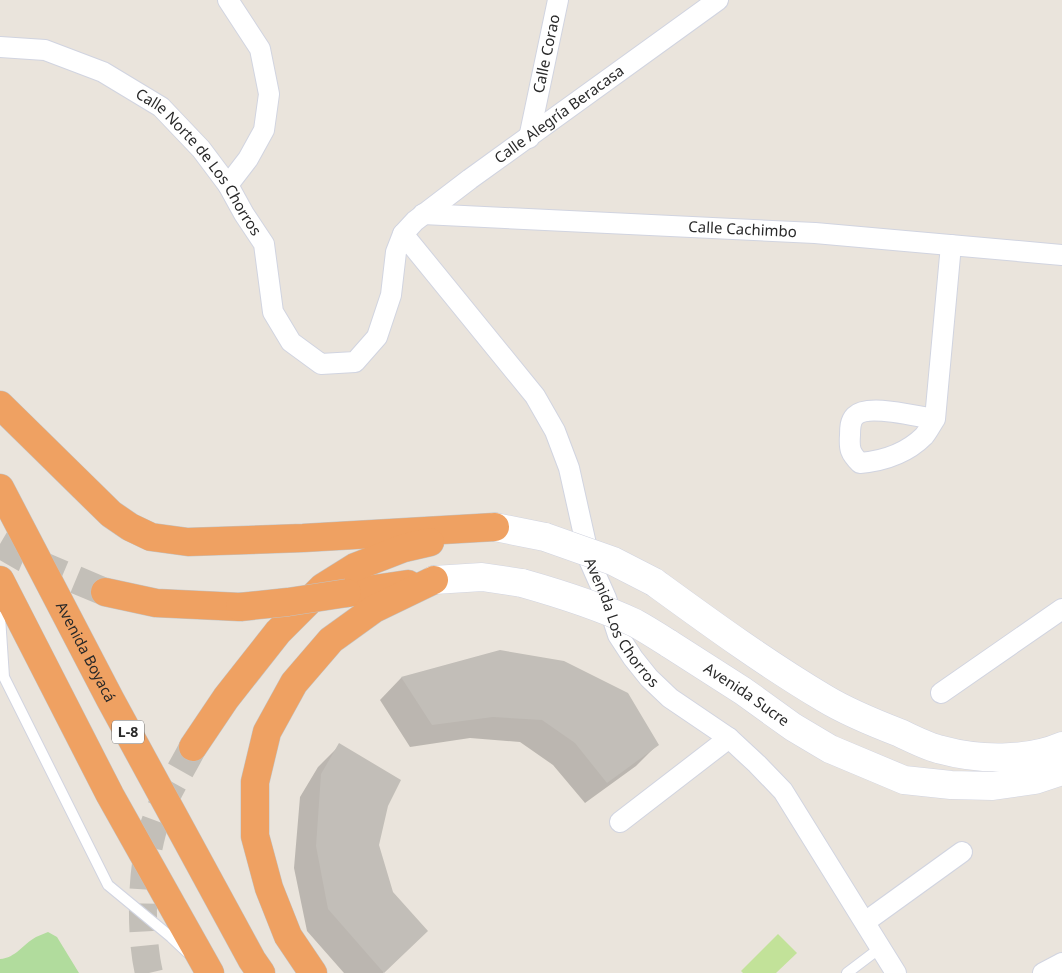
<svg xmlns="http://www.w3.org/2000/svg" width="1062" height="973" font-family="'Noto Sans',sans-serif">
  <rect width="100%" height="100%" fill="#eae4dc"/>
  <path fill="#b1dc9d" d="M 48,932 L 57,937 L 79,973 L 0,973 L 0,959 C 16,958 23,944 36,937 C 40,935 44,934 48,932 Z"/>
  <path fill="#c2e299" d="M 778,934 L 797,953 L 776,973 L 743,973 L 741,971 Z"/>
  <path fill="#0003" d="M 500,651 L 658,744 L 636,766 L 585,803 L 553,765 L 520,742 L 470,738 L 410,747 L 380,700 L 401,678 Z
    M 340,745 L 387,806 L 377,845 L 392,893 L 426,931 L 383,973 L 344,973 L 307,931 L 294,868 L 300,797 L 318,767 Z"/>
  <path fill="#c2beb8" d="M 500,650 L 564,661 L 628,693 L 659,745 L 607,783 L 575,743 L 542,720 L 493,717 L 432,725 L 401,677 Z
    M 339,743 L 401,780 L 388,806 L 379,845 L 393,892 L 428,931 L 384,973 L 328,909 L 316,846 L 321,774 Z"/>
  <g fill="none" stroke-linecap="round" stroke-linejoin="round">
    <path stroke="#c3bfb8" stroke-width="28" stroke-dasharray="28 14" stroke-linecap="butt" d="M 0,544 L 24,558 L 105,592
      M 149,973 C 139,931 141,855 158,815 C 167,791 182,769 193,747"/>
    <g stroke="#d1d4e0" stroke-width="12">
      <path id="lane" d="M 0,617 L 4,677 L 108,885 L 171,937 L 187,952
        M 847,973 L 880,948"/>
    </g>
    <g stroke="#d1d4e0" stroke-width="22">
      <g id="street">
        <path d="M 228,0 L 260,49 L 269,94 L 264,130 L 248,159 L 228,185"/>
        <path id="s1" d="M 0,47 L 45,50 L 103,72 L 161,107 L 201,149 L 228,185 L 244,214 L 264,244 L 273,312 L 291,342 L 321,364 L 355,362 L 377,337 L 391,295 L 396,252 L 403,234 L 415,221 L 470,179 L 718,0"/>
        <path id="s2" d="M 529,138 L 558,0"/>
        <path id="s3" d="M 423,214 L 815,233 L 1062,255"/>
        <path id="s4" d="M 403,234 L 535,396 L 555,431 L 569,468 L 590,562 L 606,598 L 618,635 L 633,658 L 649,678 L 670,698 L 729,738 L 757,764 L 783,791 L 896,973"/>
        <path d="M 935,419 C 917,417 868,403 855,416 C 850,421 850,429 850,435 C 849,449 850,453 860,463 C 883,461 907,453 924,436 C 928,431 931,425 935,419 L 951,245"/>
        <path d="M 941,693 L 1062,609"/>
        <path d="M 620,822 L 729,738"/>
        <path d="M 865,922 L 962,852"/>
        <path d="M 1043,973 L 1062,963"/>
      </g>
    </g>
    <g stroke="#d1d4e0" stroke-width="29">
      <g id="secondary">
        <path d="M 495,527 L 545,537"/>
        <path d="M 434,580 L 482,577 L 522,583"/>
        <path d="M 654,582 C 709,622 765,663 824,698 C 847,712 874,723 900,733 C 913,739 928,747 942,750 C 978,760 1027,761 1062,746"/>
        <path id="s5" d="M 668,643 L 743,691 L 793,727 L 830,749 L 904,780 L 951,785 L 993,786 L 1035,780 L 1062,771"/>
      </g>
    </g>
    <g stroke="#c3c3c3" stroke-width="29">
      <g id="highway">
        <path d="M 0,405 L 111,514 L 130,527 L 151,537 L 188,542 L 303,538 L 495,527"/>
        <path id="s6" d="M 0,488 L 110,699 L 252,960 L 261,973"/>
        <path d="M 0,580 L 110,795 L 210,973"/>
        <path d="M 105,592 L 156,603 L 240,607"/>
        <path d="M 347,593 L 408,584"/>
        <path d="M 193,747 L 226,698 L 278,632 L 323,587 L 355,567 L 404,548 L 430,542"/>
        <path d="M 313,973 L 288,936 L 269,888 L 255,836 L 255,782 L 267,732 L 294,683 L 331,640 L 374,609 L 434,580"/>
      </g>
    </g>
    <use href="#lane" stroke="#fff" stroke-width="10"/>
    <use href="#street" stroke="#fff" stroke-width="20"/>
    <use href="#secondary" stroke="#fff" stroke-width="28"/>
    <use href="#highway" stroke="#efa162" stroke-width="28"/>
    <g stroke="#d1d4e0" stroke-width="29" stroke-linecap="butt">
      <path id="secondary-bridge" d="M 545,537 L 613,561 L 654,582
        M 522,583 C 561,594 599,606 635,623 C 646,629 657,636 668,643"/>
    </g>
    <g stroke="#c3c3c3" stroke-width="29" stroke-linecap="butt">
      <path id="highway-bridge" d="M 240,607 L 288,602 L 347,593"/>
    </g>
    <use href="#secondary-bridge" stroke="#fff" stroke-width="28"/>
    <use href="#highway-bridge" stroke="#efa162" stroke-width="28"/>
  </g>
  <g text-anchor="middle" stroke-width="4" stroke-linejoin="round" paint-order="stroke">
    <rect fill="#fff" stroke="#696969" stroke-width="1" x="112" y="720.5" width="32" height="23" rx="4"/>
    <g font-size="14" font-weight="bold" fill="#292929">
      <text x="128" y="737">L-8</text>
    </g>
    <g font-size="15" fill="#292929" stroke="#fff">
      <text dy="5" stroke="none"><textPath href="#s2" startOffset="86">Calle Corao</textPath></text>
      <text dy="5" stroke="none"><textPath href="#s1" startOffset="859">Calle Alegría Beracasa</textPath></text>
      <text dy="5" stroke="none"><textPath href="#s1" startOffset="241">Calle Norte de Los Chorros</textPath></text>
      <text dy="5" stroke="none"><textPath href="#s3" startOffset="320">Calle Cachimbo</textPath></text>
      <text dy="5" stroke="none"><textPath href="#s4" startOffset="454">Avenida Los Chorros</textPath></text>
      <text dy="5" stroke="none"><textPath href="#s6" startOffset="185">Avenida Boyacá</textPath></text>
      <text dy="5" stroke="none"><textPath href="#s5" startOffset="94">Avenida Sucre</textPath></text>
    </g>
  </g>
</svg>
